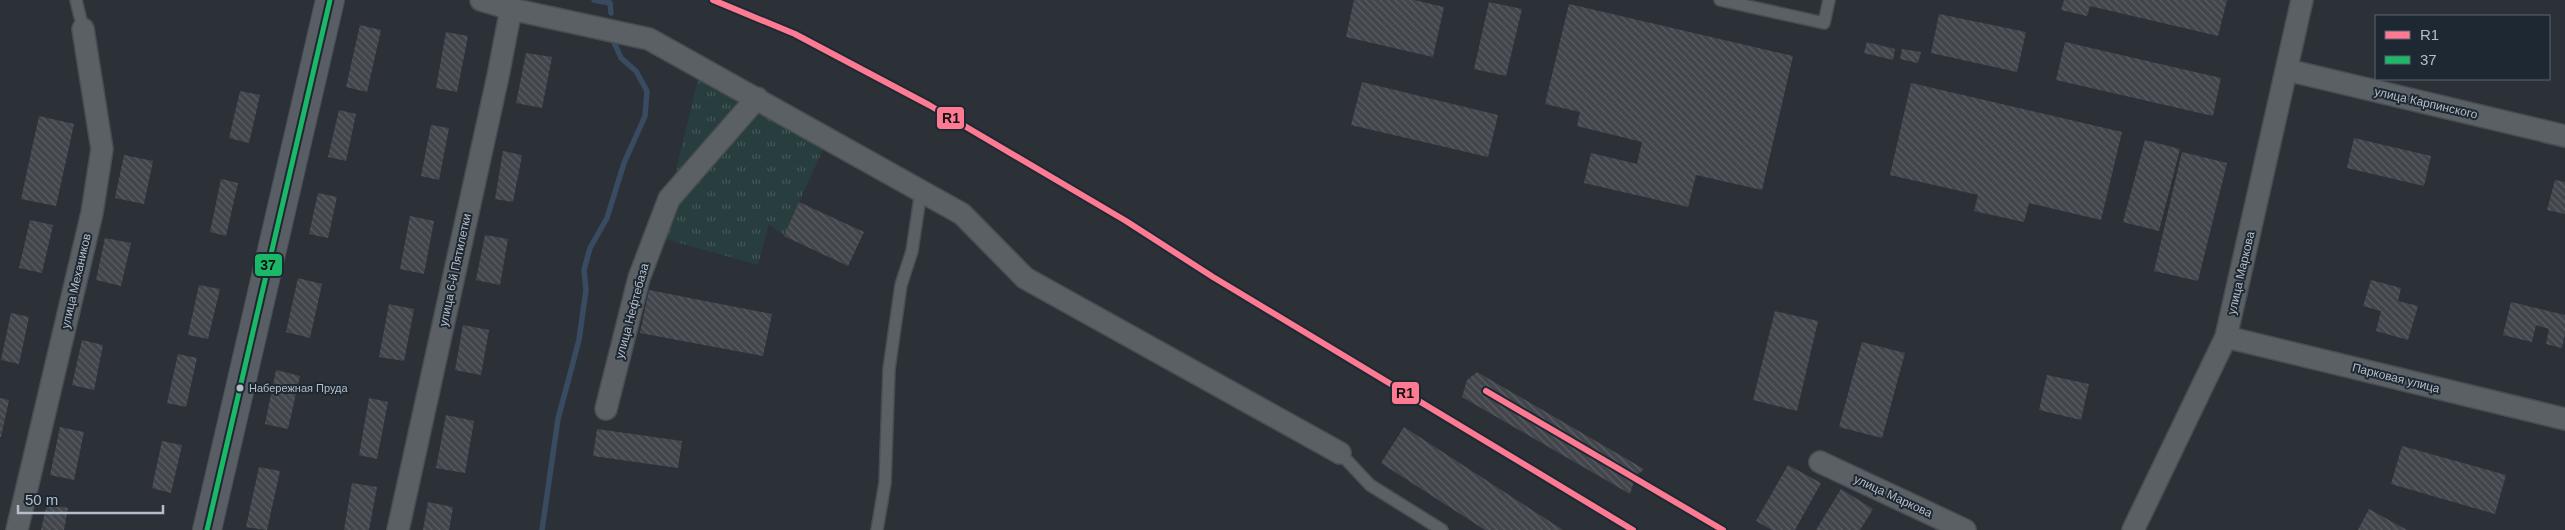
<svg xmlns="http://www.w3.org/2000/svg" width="2565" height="530" font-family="Helvetica,sans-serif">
  <defs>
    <pattern id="grass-tufts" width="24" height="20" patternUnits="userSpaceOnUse" patternTransform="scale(1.25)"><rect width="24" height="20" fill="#283d3e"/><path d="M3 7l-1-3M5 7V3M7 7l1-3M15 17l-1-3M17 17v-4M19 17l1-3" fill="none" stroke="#455758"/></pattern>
    <pattern id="building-back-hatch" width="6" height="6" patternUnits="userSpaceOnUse" patternTransform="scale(1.25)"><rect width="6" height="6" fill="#42464c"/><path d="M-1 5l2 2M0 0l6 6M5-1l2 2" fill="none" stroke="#5b5f64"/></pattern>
  </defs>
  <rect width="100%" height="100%" fill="#2b3137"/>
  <path fill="url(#grass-tufts)" d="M 701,67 L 828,138 L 784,236 L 769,224 L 758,265 L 655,236 L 669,199 Z"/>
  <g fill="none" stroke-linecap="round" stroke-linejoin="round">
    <path stroke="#384b60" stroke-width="5.5" d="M 594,0 L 610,3 L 611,13
      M 542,530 L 558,419 L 579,340 L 586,290 L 584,270 L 590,248 L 607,218 L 624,163 L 645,116 L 647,91 L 636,71 L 621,58 L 614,42"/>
  </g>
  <path fill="url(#building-back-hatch)" d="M 1354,0 L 1414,0 L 1444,7 L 1433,57 L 1346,37 Z
    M 2064,0 L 2227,0 L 2218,36 L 2090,6 L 2087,16 L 2061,10 Z
    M 1489,2 L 1522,9 L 1506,76 L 1474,69 Z
    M 1569,4 L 1793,56 L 1762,190 L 1696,175 L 1688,207 L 1584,183 L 1591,153 L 1637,164 L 1642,142 L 1577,126 L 1580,112 L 1545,104 Z
    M 1939,14 L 2026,32 L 2017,72 L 1931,53 Z
    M 360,25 L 381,30 L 367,92 L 346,87 Z
    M 446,32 L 468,36 L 457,92 L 436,88 Z
    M 1867,42 L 1895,49 L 1893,60 L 1864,53 Z
    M 2065,42 L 2221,78 L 2213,116 L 2056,80 Z
    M 1902,49 L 1921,52 L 1918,63 L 1900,59 Z
    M 526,53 L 552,57 L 542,108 L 516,103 Z
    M 1362,82 L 1498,115 L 1488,157 L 1351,125 Z
    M 1911,83 L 2122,132 L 2101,220 L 2029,203 L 2024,222 L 1974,211 L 1978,195 L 1890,175 Z
    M 240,91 L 260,95 L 249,143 L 229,138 Z
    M 339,110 L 356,114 L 346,161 L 328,157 Z
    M 39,116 L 74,124 L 56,206 L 21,199 Z
    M 431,125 L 449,128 L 439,180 L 421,176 Z
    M 2354,138 L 2431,156 L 2424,186 L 2347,168 Z
    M 2145,140 L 2180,149 L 2159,231 L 2123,222 Z
    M 503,151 L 522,155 L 513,202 L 495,199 Z
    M 2182,152 L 2227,163 L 2198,281 L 2154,271 Z
    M 124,155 L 153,161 L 144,204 L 115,198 Z
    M 221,179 L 238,183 L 226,236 L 210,232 Z
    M 2555,180 L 2565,182 L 2565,214 L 2547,210 Z
    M 318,193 L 337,197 L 328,238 L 309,234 Z
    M 799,202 L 864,232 L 848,266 L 784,236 Z
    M 410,216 L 434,221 L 424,274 L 400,269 Z
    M 30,220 L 53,225 L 42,273 L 19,268 Z
    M 485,235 L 508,239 L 500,285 L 476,280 Z
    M 105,238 L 131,243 L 121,286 L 96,280 Z
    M 298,278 L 322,284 L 310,338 L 286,332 Z
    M 2371,280 L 2401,288 L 2398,301 L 2418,306 L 2408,340 L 2376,331 L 2381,311 L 2363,306 Z
    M 199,285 L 220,289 L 208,339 L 188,335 Z
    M 649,290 L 772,314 L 763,356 L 640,333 Z
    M 2511,302 L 2565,315 L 2565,334 L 2562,348 L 2546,344 L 2549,329 L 2536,325 L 2532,342 L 2503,335 Z
    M 389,304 L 414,309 L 404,361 L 379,357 Z
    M 1775,311 L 1818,321 L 1797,411 L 1753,400 Z
    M 11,313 L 29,317 L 19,364 L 1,360 Z
    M 463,325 L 489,330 L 481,375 L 455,370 Z
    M 82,340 L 103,345 L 94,390 L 72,385 Z
    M 1862,342 L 1905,353 L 1882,438 L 1839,427 Z
    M 178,354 L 197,358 L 186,407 L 167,403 Z
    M 276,370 L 300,376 L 288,429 L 265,424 Z
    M 1477,372 L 1644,469 L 1635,477 L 1630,494 L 1462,397 L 1467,380 Z
    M 2047,375 L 2089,384 L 2081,420 L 2039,410 Z
    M 0,398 L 9,400 L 1,437 L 0,437 Z
    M 369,398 L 388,402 L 377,459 L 359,455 Z
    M 446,415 L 474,421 L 465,473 L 436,468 Z
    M 60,427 L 84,432 L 74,480 L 50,475 Z
    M 1404,427 L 1563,530 L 1485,530 L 1381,463 Z
    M 597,429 L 682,441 L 678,468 L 593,456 Z
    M 162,441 L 182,445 L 171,493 L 152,488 Z
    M 2402,446 L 2506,475 L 2495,514 L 2391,484 Z
    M 1788,465 L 1821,483 L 1795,530 L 1772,530 L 1756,521 Z
    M 259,467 L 280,471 L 267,530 L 246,527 Z
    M 352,483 L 377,487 L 369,530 L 344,530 Z
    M 1841,489 L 1873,509 L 1860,530 L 1816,530 Z
    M 428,502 L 453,507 L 449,530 L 423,530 Z
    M 47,504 L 68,508 L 64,530 L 41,530 Z
    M 2369,509 L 2407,530 L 2358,530 Z"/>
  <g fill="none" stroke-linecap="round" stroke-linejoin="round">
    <g stroke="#484d52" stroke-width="14">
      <path id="lane" d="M 76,0 L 83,29
        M 1720,0 L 1824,23 L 1829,0
        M 1340,453 L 1370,485 L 1442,530
        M 877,530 L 885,483 L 889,369 L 901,285 L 912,251 L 921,191"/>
    </g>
    <g stroke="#484d52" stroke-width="24">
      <path id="street" d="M 481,0 L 511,9 L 649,39 L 962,214 L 1025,278 L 1340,453
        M 2287,70 L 2565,136
        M 2226,337 L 2565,419
        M 606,409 L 639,278 L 669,199 L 757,98
        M 1820,462 L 1965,530
        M 17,530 L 92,213 L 102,149 L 83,29
        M 398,530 L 498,76 L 511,9
        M 2133,530 L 2226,337 L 2302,0"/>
    </g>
    <g stroke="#484d52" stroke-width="30">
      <path id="secondary" d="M 207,530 L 330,0"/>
    </g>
    <use href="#lane" stroke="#5b6065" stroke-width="11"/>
    <use href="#street" stroke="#5b6065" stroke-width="21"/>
    <use href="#secondary" stroke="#595e64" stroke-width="28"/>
    <g stroke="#1e2832" stroke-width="9">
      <path id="bus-1" d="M 207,530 L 330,0"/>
    </g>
    <use href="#bus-1" stroke="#1ab867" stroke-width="5"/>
    <g stroke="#1e2832" stroke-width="10">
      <path id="rail-1" d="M 713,0 L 795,34 L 929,105 L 1126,221 L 1213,277 L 1633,530
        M 1486,391 L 1723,530"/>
    </g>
    <use href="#rail-1" stroke="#fe7a93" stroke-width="6"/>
  </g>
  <circle fill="#b5bec8" stroke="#1e2832" stroke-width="2" cx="240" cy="388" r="4.5"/>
  <g text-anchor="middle" stroke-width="4" stroke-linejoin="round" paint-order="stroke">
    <g font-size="11" fill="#b5bec8" stroke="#1e2832" text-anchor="start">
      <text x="249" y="392">Набережная Пруда</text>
    </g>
    <g font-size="12" fill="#b5bec8" stroke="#1e2832">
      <text transform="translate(2426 103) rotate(13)" y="4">улица Карпинского</text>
      <text transform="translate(455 270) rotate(-78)" y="4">улица 6-й Пятилетки</text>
      <text transform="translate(2241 273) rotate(-77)" y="4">улица Маркова</text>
      <text transform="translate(76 281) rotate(-77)" y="4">улица Механиков</text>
      <text transform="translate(632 311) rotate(-75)" y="4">улица Нефтебаза</text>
      <text transform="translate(2396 378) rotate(14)" y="4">Парковая улица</text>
      <text transform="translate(1893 496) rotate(25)" y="4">улица Маркова</text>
    </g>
  </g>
  <g stroke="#1e2832" stroke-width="2">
    <rect x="936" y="106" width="29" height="24" rx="5" fill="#fe7a93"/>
    <rect x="254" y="253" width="29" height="24" rx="5" fill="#1ab867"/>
    <rect x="1391" y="381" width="29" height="24" rx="5" fill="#fe7a93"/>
  </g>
  <g font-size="14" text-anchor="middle" font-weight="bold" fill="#111">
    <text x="951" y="123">R1</text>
    <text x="268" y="270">37</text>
    <text x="1405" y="398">R1</text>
  </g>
  <rect x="2375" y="15" width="175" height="65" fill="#1e2832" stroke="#5a646e"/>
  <rect x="2385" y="31" width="25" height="8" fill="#fe7a93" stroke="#5a646e"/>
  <text x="2420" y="40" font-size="15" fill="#b5bec8">R1</text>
  <rect x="2385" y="56" width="25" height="8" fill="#1ab867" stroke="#5a646e"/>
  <text x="2420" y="65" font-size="15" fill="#b5bec8">37</text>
  <path d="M18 505v8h145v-8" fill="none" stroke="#b5bec8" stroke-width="2.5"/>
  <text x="25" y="505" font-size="15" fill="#b5bec8" stroke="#1e2832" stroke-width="4" paint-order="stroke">50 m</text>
</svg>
